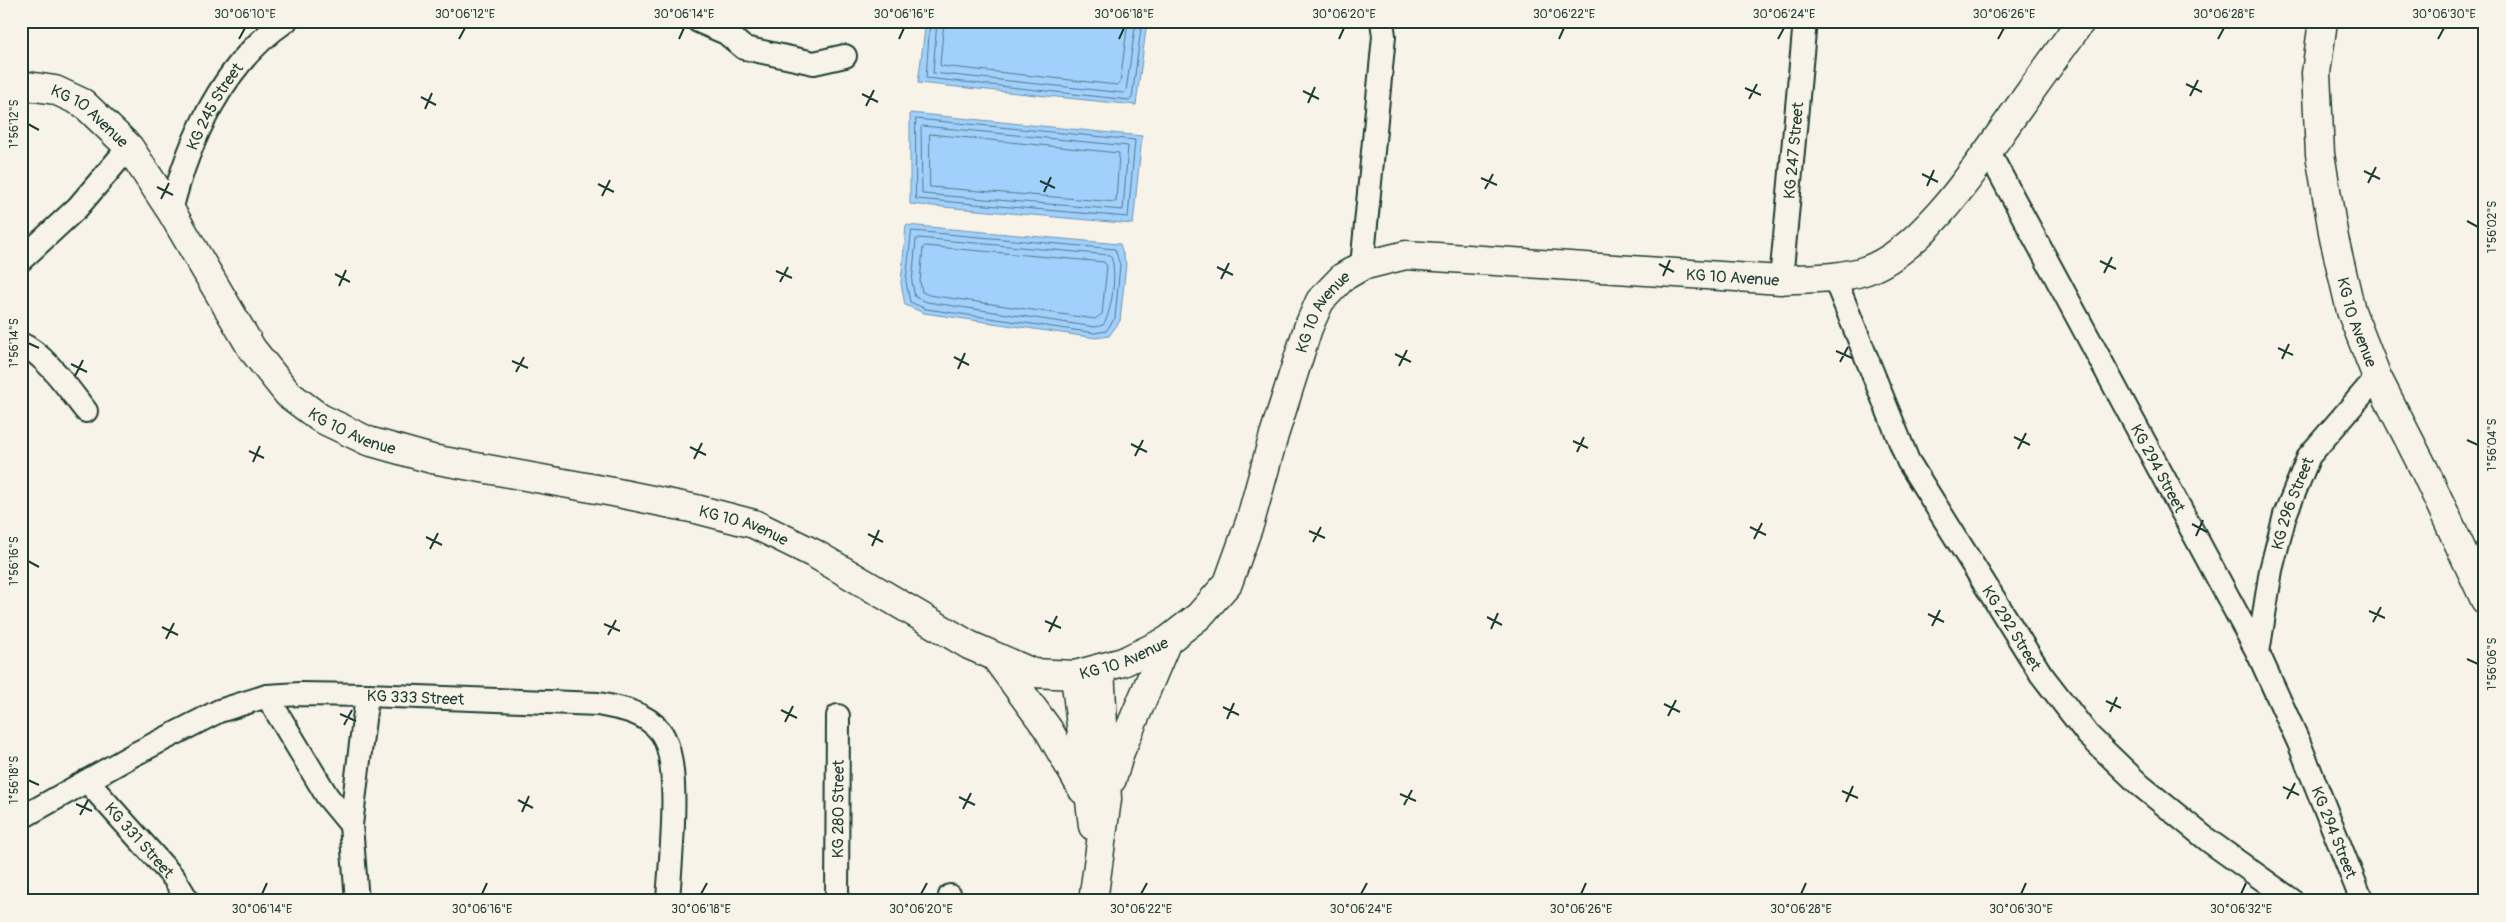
<svg xmlns="http://www.w3.org/2000/svg" width="2506" height="922" font-family="Pangolin,sans-serif">
  <rect width="100%" height="100%" fill="#f7f3e8"/>
  <filter id="ink" filterUnits="userSpaceOnUse"><feTurbulence type="fractalNoise" baseFrequency=".02" numOctaves="2"/><feDisplacementMap in="SourceGraphic" scale="10" xChannelSelector="R" yChannelSelector="G"/><feConvolveMatrix kernelMatrix="1 2 1 2 8 2 1 2 1" color-interpolation-filters="sRGB"/></filter>
  <g filter="url(#ink)">
    <path fill="#a1d0fd" stroke="#6d95ad" d="M 926,21 L 1147,22 L 1136,105 L 918,83 Z
      M 910,113 L 1142,136 L 1133,224 L 910,204 Z
      M 906,225 L 1120,244 L 1126,264 L 1120,321 L 1109,336 L 1096,338 L 924,313 L 905,305 L 901,283 Z"/>
    <g fill="none" stroke-linecap="round" stroke-linejoin="round">
      <path stroke="#537884" stroke-width="1" d="M 930,21 L 926,78 L 1129,100 L 1132,98 L 1142,21
        M 937,21 L 933,73 L 1124,93 L 1126,91 L 1136,21
        M 944,21 L 940,64 L 941,66 L 1117,85 L 1120,83 L 1128,21
        M 916,119 L 1135,140 L 1128,217 L 916,199 Z
        M 923,126 L 1128,146 L 1123,210 L 922,194 L 921,128 Z
        M 930,134 L 1119,153 L 1116,202 L 930,187 Z
        M 912,231 L 1115,249 L 1120,265 L 1115,318 L 1106,331 L 1095,333 L 926,309 L 910,302 L 906,282 Z
        M 918,238 L 1110,255 C 1118,268 1112,313 1103,325 L 1095,327 L 927,302 L 915,297 L 912,282 L 916,240 Z
        M 925,246 L 1104,262 L 1107,266 L 1102,314 L 1095,319 L 929,295 L 922,292 L 920,282 L 923,248 Z"/>
      <g stroke="#1f3d34" stroke-width="26">
        <g id="minor">
          <path d="M 698,21 L 726,33 L 744,48 L 814,63 L 845,56"/>
          <path id="s1" d="M 1988,151 L 2258,653 L 2299,743 L 2362,901"/>
          <path id="s2" d="M 171,211 C 188,141 224,62 286,21"/>
          <path d="M 21,260 L 78,207 L 129,147"/>
          <path d="M 1362,266 L 1384,36 L 1382,21"/>
          <path id="s3" d="M 1834,277 L 1908,461 L 2041,674 L 2088,735 L 2140,785 L 2209,841 L 2293,901"/>
          <path id="s4" d="M 1781,280 L 1805,21"/>
          <path d="M 21,344 C 45,354 70,391 86,411"/>
          <path id="s5" d="M 2258,653 L 2271,570 L 2285,515 L 2309,456 L 2377,377"/>
          <path d="M 267,696 L 327,796 L 351,825"/>
          <path id="s6" d="M 87,781 L 174,878 L 188,901"/>
          <path id="s7" d="M 21,818 L 133,755 L 219,711 L 267,696 L 300,694 L 367,695 L 598,704 C 620,708 645,712 660,731 C 683,760 670,862 668,901"/>
          <path d="M 357,901 L 351,825 L 367,695"/>
          <path id="s8" d="M 837,901 L 838,716"/>
          <path d="M 950,901 L 950,896"/>
        </g>
      </g>
      <g stroke="#1f3d34" stroke-width="31">
        <g id="tertiary">
          <path id="s9" d="M 2323,21 L 2316,73 L 2320,154 L 2334,238 L 2351,311 L 2377,377 L 2424,469 L 2485,600"/>
          <path id="s10" d="M 21,85 L 55,90 L 83,103 L 129,147 L 171,211 L 252,349 L 288,394 L 320,418 L 368,441 L 432,459 L 613,492 L 696,509 L 754,524 L 815,554 L 969,645 L 1033,673 L 1075,675 L 1123,662 L 1167,641 L 1199,616 L 1228,583 L 1250,522 L 1274,435 L 1308,328 L 1320,301 L 1343,277 L 1362,266 L 1406,255 L 1781,280 C 1808,278 1838,279 1864,271 C 1921,253 1978,165 2012,117 C 2035,85 2058,53 2081,21"/>
          <path d="M 996,658 L 1048,729 L 1083,790"/>
          <path d="M 1075,675 L 1093,826"/>
          <path d="M 1112,779 L 1120,752 L 1167,641"/>
          <path d="M 1093,901 L 1107,799 L 1100,668"/>
        </g>
      </g>
      <use href="#minor" stroke="#f7f3e8" stroke-width="22"/>
      <use href="#tertiary" stroke="#f7f3e8" stroke-width="28"/>
    </g>
  </g>
  <path fill="none" stroke="#1f3d34" stroke-width="2" d="M 239,39 L 245,28M 459,39 L 465,28M 679,39 L 684,28M 899,39 L 904,28M 1119,39 L 1124,28M 1339,39 L 1344,28M 1559,39 L 1564,28M 1778,39 L 1784,28M 1998,39 L 2004,28M 2218,39 L 2224,28M 2438,39 L 2444,28M 2186,84 L 2202,92M 1745,88 L 1761,95M 1303,91 L 1319,99M 862,94 L 878,102M 2190,96 L 2198,80M 421,97 L 436,105M 1749,99 L 1757,84M 1308,103 L 1315,87M 866,106 L 874,90M 425,109 L 432,93M 28,124 L 39,130M 2364,171 L 2380,179M 1922,174 L 1938,182M 1481,178 L 1497,185M 1040,181 L 1055,188M 2368,183 L 2376,167M 598,184 L 614,192M 1927,186 L 1934,170M 157,187 L 173,195M 1485,189 L 1493,174M 1044,192 L 1051,177M 602,196 L 610,180M 161,199 L 169,183M 2467,221 L 2478,227M 2100,261 L 2116,269M 1659,264 L 1674,272M 1217,267 L 1233,275M 776,271 L 792,278M 2104,273 L 2112,257M 335,274 L 350,282M 1663,276 L 1670,260M 1221,279 L 1229,263M 780,282 L 788,267M 339,286 L 346,270M 28,343 L 39,348M 2278,348 L 2293,355M 1836,351 L 1852,358M 1395,354 L 1411,362M 954,357 L 969,365M 2282,359 L 2289,344M 512,361 L 528,368M 1840,362 L 1848,347M 71,364 L 87,372M 1399,366 L 1407,350M 958,369 L 965,353M 516,372 L 524,357M 75,376 L 83,360M 2014,437 L 2030,445M 2467,440 L 2478,445M 1573,441 L 1588,448M 1131,444 L 1147,452M 690,447 L 706,455M 2018,449 L 2026,433M 249,451 L 264,458M 1577,452 L 1584,437M 1135,456 L 1143,440M 694,459 L 702,443M 253,462 L 260,446M 2192,524 L 2207,532M 1750,527 L 1766,535M 1309,531 L 1325,538M 868,534 L 883,542M 2196,536 L 2203,520M 426,537 L 442,545M 1754,539 L 1762,523M 1313,542 L 1321,527M 872,546 L 879,530M 430,549 L 438,533M 28,561 L 39,567M 2369,611 L 2385,618M 1928,614 L 1944,622M 1487,617 L 1502,625M 1045,621 L 1061,628M 2373,622 L 2381,607M 604,624 L 620,631M 1932,626 L 1940,610M 162,627 L 178,635M 1491,629 L 1498,613M 1049,632 L 1057,616M 608,635 L 616,620M 166,639 L 174,623M 2467,659 L 2478,664M 2106,701 L 2121,708M 1664,704 L 1680,712M 1223,707 L 1239,715M 781,710 L 797,718M 2110,712 L 2117,697M 340,714 L 356,721M 1668,716 L 1676,700M 1227,719 L 1234,703M 785,722 L 793,706M 344,725 L 352,710M 28,780 L 39,785M 2283,787 L 2299,795M 1842,791 L 1858,798M 1400,794 L 1416,801M 959,797 L 975,805M 2287,799 L 2295,783M 518,800 L 533,808M 1846,802 L 1853,786M 76,804 L 92,811M 1404,805 L 1412,790M 963,809 L 971,793M 522,812 L 529,796M 80,815 L 88,800M 262,894 L 267,883M 482,894 L 487,883M 701,894 L 707,883M 921,894 L 927,883M 1141,894 L 1147,883M 1361,894 L 1367,883M 1581,894 L 1586,883M 1801,894 L 1806,883M 2021,894 L 2026,883M 2241,894 L 2246,883"/>
  <g text-anchor="middle" stroke-width="4.5" stroke-linejoin="round" paint-order="stroke">
    <g font-size="16" fill="#1f3d34" stroke="#f7f3e8">
      <text dy="6" stroke="none"><textPath href="#s2" startOffset="114">KG 245 Street</textPath></text>
      <text dy="6" stroke="none"><textPath href="#s10" startOffset="78">KG 10 Avenue</textPath></text>
      <text dy="6" stroke="none"><textPath href="#s4" startOffset="130">KG 247 Street</textPath></text>
      <text dy="6" stroke="none"><textPath href="#s10" startOffset="2178">KG 10 Avenue</textPath></text>
      <text dy="6" stroke="none"><textPath href="#s10" startOffset="1742">KG 10 Avenue</textPath></text>
      <text dy="6" stroke="none"><textPath href="#s9" startOffset="306">KG 10 Avenue</textPath></text>
      <text dy="6" stroke="none"><textPath href="#s10" startOffset="498">KG 10 Avenue</textPath></text>
      <text dy="6" stroke="none"><textPath href="#s1" startOffset="360">KG 294 Street</textPath></text>
      <text dy="6" stroke="none"><textPath href="#s5" startOffset="154">KG 296 Street</textPath></text>
      <text dy="6" stroke="none"><textPath href="#s10" startOffset="902">KG 10 Avenue</textPath></text>
      <text dy="6" stroke="none"><textPath href="#s3" startOffset="395">KG 292 Street</textPath></text>
      <text dy="6" stroke="none"><textPath href="#s10" startOffset="1322">KG 10 Avenue</textPath></text>
      <text dy="6" stroke="none"><textPath href="#s7" startOffset="424">KG 333 Street</textPath></text>
      <text dy="6" stroke="none"><textPath href="#s8" startOffset="92">KG 280 Street</textPath></text>
      <text dy="6" stroke="none"><textPath href="#s1" startOffset="765">KG 294 Street</textPath></text>
      <text dy="6" stroke="none"><textPath href="#s6" startOffset="79">KG 331 Street</textPath></text>
    </g>
  </g>
  <rect width="2506" height="922" fill="none" stroke="#f7f3e8" stroke-width="55"/>
  <rect x="28" y="28" width="2450" height="866" fill="none" stroke="#1f3d34" stroke-width="2"/>
  <g font-size="12" text-anchor="middle" fill="#1f3d34">
    <text x="245" y="18">30°06'10"E</text>
    <text x="465" y="18">30°06'12"E</text>
    <text x="684" y="18">30°06'14"E</text>
    <text x="904" y="18">30°06'16"E</text>
    <text x="1124" y="18">30°06'18"E</text>
    <text x="1344" y="18">30°06'20"E</text>
    <text x="1564" y="18">30°06'22"E</text>
    <text x="1784" y="18">30°06'24"E</text>
    <text x="2004" y="18">30°06'26"E</text>
    <text x="2224" y="18">30°06'28"E</text>
    <text x="2444" y="18">30°06'30"E</text>
    <text transform="translate(14 124) rotate(-90)" y="4">1°56'12"S</text>
    <text transform="translate(2492 227) rotate(-90)" y="4">1°56'02"S</text>
    <text transform="translate(14 343) rotate(-90)" y="4">1°56'14"S</text>
    <text transform="translate(2492 445) rotate(-90)" y="4">1°56'04"S</text>
    <text transform="translate(14 561) rotate(-90)" y="4">1°56'16"S</text>
    <text transform="translate(2492 664) rotate(-90)" y="4">1°56'06"S</text>
    <text transform="translate(14 780) rotate(-90)" y="4">1°56'18"S</text>
    <text x="262" y="913">30°06'14"E</text>
    <text x="482" y="913">30°06'16"E</text>
    <text x="701" y="913">30°06'18"E</text>
    <text x="921" y="913">30°06'20"E</text>
    <text x="1141" y="913">30°06'22"E</text>
    <text x="1361" y="913">30°06'24"E</text>
    <text x="1581" y="913">30°06'26"E</text>
    <text x="1801" y="913">30°06'28"E</text>
    <text x="2021" y="913">30°06'30"E</text>
    <text x="2241" y="913">30°06'32"E</text>
  </g>
</svg>
